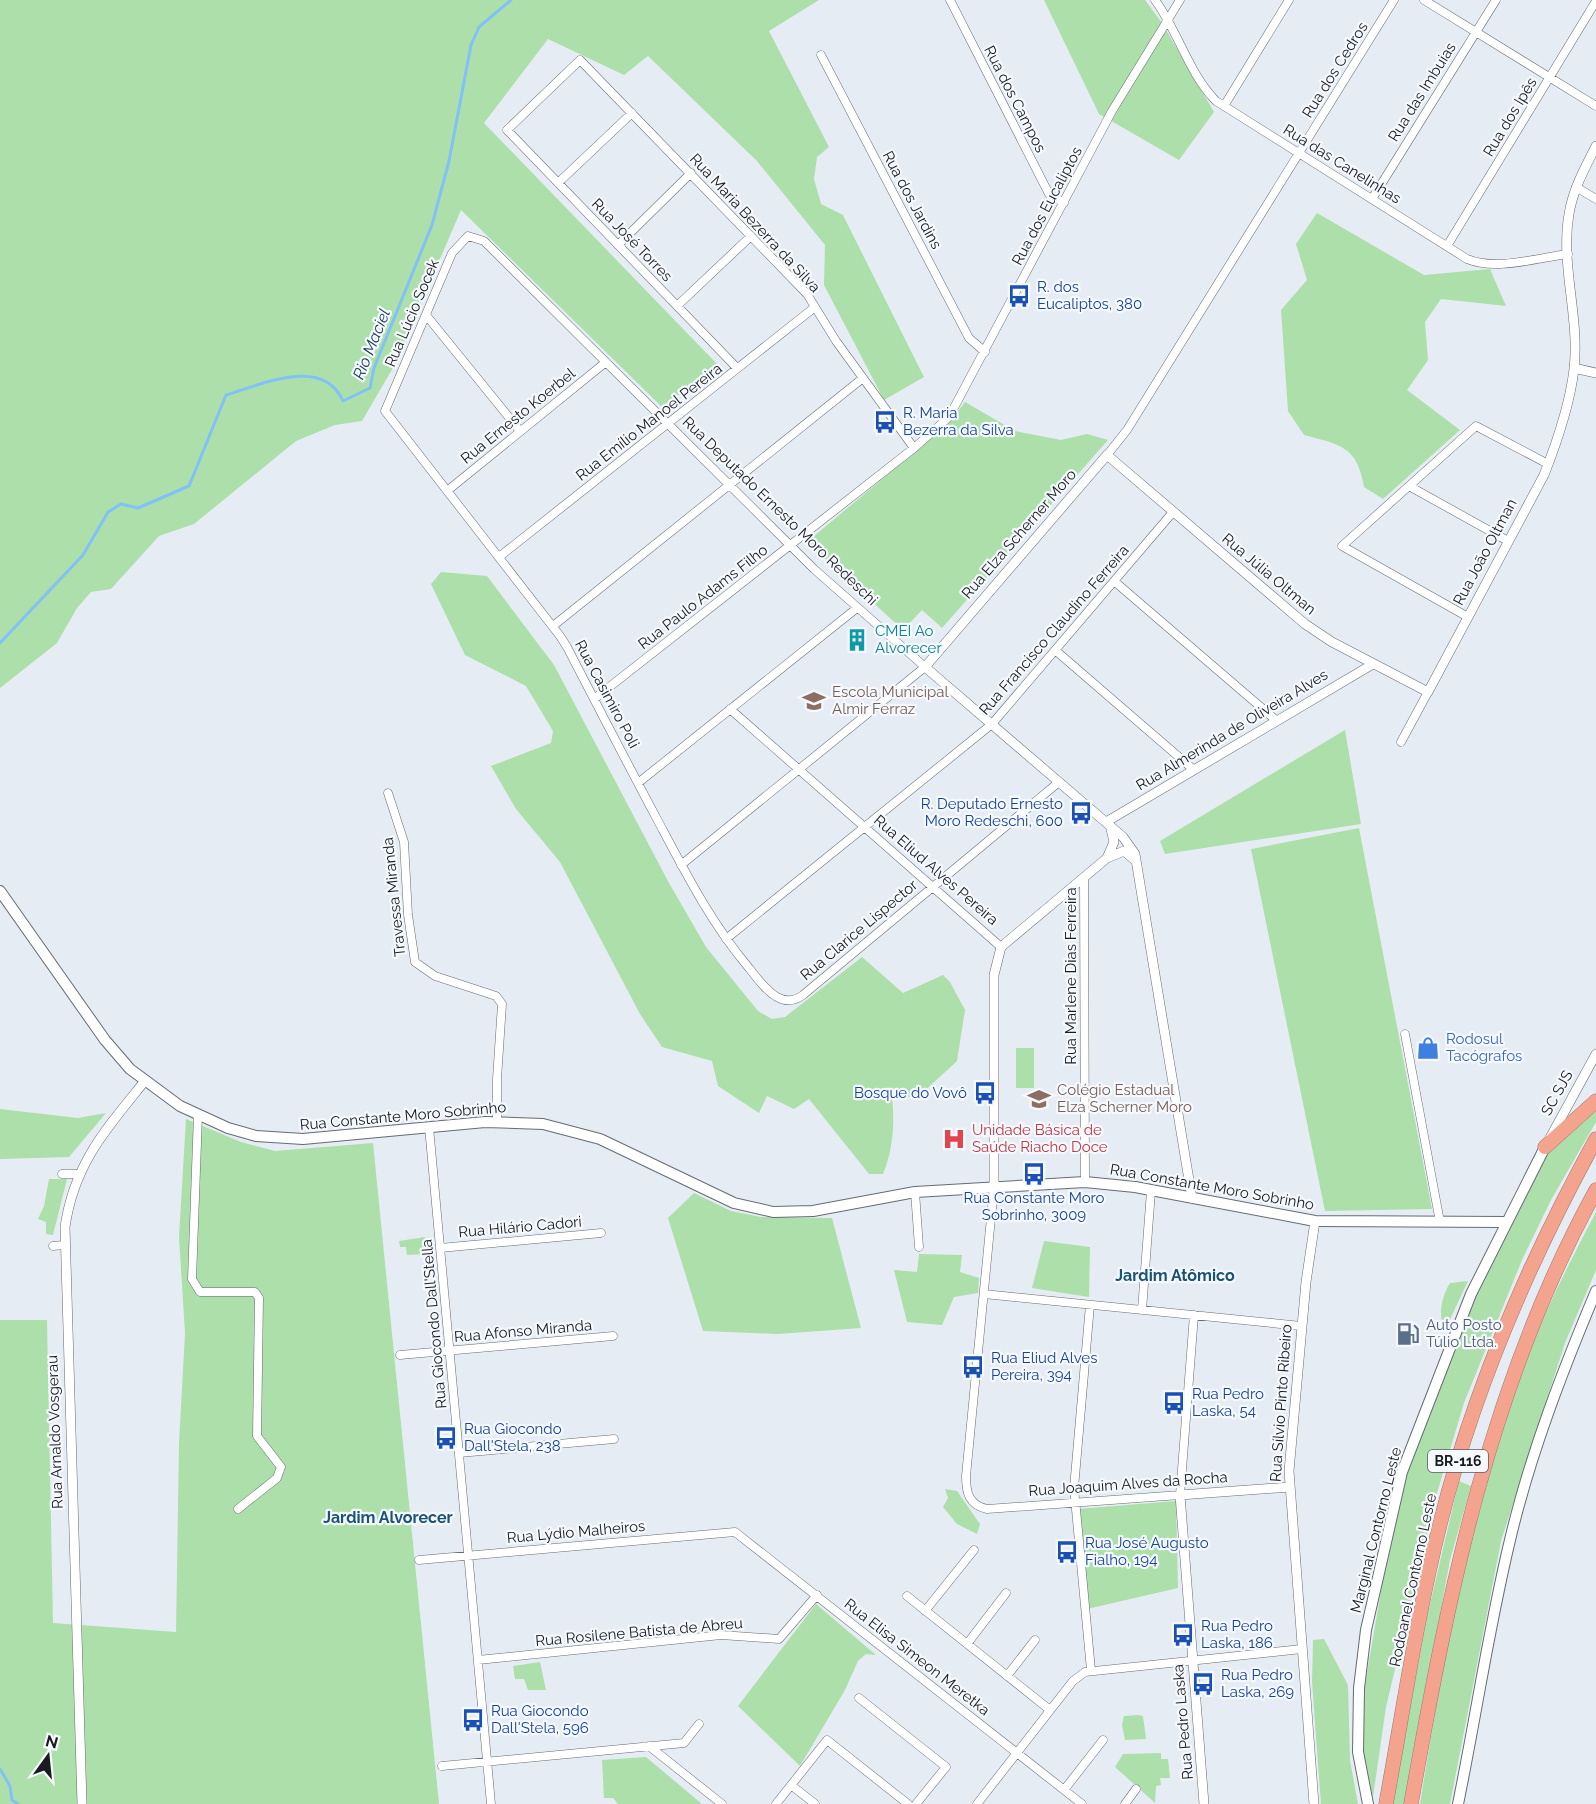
<svg xmlns="http://www.w3.org/2000/svg" width="1596" height="1804" font-family="Raleway,sans-serif">
  <rect width="100%" height="100%" fill="#e6ecf4"/>
  <path fill="#addfaa" d="M 0,0 L 819,0 L 769,31 L 829,147 L 817,157 L 814,179 L 821,204 L 843,215 L 924,377 L 884,400 L 824,285 L 825,245 L 757,161 L 648,56 L 624,75 L 548,39 L 484,123 L 718,365 L 662,407 L 461,210 L 394,366 L 362,421 L 335,425 L 296,441 L 194,524 L 159,536 L 111,589 L 91,592 L 77,608 L 57,643 L 0,688 Z
    M 1044,0 L 1145,0 L 1162,23 L 1214,112 L 1179,160 L 1099,114 Z
    M 1317,213 L 1424,275 L 1490,269 L 1506,306 L 1441,299 L 1425,322 L 1428,360 L 1407,390 L 1460,430 L 1383,499 L 1364,487 C 1357,446 1341,445 1304,435 L 1288,411 L 1281,310 L 1307,280 L 1296,244 Z
    M 965,402 L 1015,431 L 1061,440 L 1087,434 L 1108,440 L 942,628 L 922,610 L 903,630 L 807,542 L 949,423 Z
    M 441,572 L 487,576 L 554,665 L 669,883 L 706,947 L 758,1011 L 772,1019 L 785,1017 L 862,957 L 903,993 L 943,975 L 950,982 L 965,1010 L 957,1061 L 918,1097 L 892,1097 C 895,1123 893,1150 883,1174 L 869,1174 L 809,1099 L 794,1109 L 767,1096 L 759,1113 L 718,1086 L 712,1061 L 662,1047 L 640,1014 L 560,862 L 516,809 L 491,766 L 551,743 L 553,731 L 526,686 L 465,655 L 431,584 Z
    M 1345,730 L 1361,824 L 1165,854 L 1160,841 Z
    M 1359,828 L 1432,1209 L 1325,1211 L 1251,849 Z
    M 1016,1048 L 1034,1048 L 1034,1088 L 1016,1088 Z
    M 1596,1107 L 1596,1122 L 1551,1200 L 1522,1260 L 1464,1403 L 1437,1493 L 1386,1707 L 1373,1797 L 1362,1752 L 1360,1714 L 1391,1532 L 1407,1472 L 1453,1345 L 1488,1265 L 1548,1149 Z
    M 0,1109 L 78,1118 L 106,1113 L 69,1157 L 0,1159 Z
    M 186,1119 L 241,1142 L 275,1151 L 373,1143 L 439,1804 L 0,1804 L 0,1320 L 47,1320 L 53,1623 L 176,1632 L 179,1443 L 185,1333 L 179,1237 Z
    M 49,1179 L 67,1179 L 53,1235 L 46,1234 L 46,1222 L 38,1219 L 44,1206 Z
    M 694,1193 L 731,1211 L 761,1217 L 832,1218 L 861,1328 L 778,1334 L 703,1331 L 668,1218 Z
    M 1596,1212 L 1596,1270 L 1565,1343 L 1501,1541 L 1450,1804 L 1420,1804 C 1443,1659 1470,1512 1521,1374 C 1541,1318 1568,1265 1596,1212 Z
    M 425,1237 L 427,1254 L 407,1255 L 406,1247 L 400,1247 L 399,1241 Z
    M 1044,1241 L 1090,1247 L 1089,1297 L 1032,1288 Z
    M 919,1254 L 962,1255 L 960,1272 L 979,1278 L 978,1293 L 954,1297 L 942,1325 L 907,1322 L 894,1270 L 917,1272 Z
    M 1468,1281 L 1445,1330 C 1437,1316 1442,1296 1450,1283 Z
    M 1459,1481 L 1471,1486 L 1450,1560 L 1405,1804 L 1392,1804 L 1427,1617 Z
    M 945,1489 L 957,1491 L 980,1524 L 977,1534 L 957,1524 L 943,1507 L 948,1498 Z
    M 1176,1501 L 1178,1588 L 1087,1609 L 1078,1509 Z
    M 816,1604 L 876,1655 L 866,1654 L 858,1661 L 845,1690 L 800,1766 L 738,1706 Z
    M 1324,1639 L 1348,1685 L 1350,1760 L 1358,1804 L 1321,1804 L 1312,1682 L 1313,1640 Z
    M 540,1662 L 546,1690 L 528,1690 L 524,1679 L 515,1679 L 513,1666 Z
    M 1138,1715 L 1143,1716 L 1146,1739 L 1125,1740 L 1122,1725 L 1124,1716 Z
    M 1161,1753 L 1161,1759 L 1168,1759 L 1170,1778 L 1160,1778 L 1161,1785 L 1156,1786 L 1155,1803 L 1115,1767 L 1123,1754 Z
    M 646,1757 L 702,1804 L 618,1804 L 613,1798 L 604,1798 L 602,1760 Z"/>
  <g fill="none" stroke-linecap="round" stroke-linejoin="round">
    <path stroke="#81c1f8" stroke-width="3" d="M 0,643 L 83,555 L 108,512 L 121,504 L 138,508 L 189,486 L 226,395 C 261,385 323,355 343,401 L 370,388 L 374,368 L 432,225 L 449,161 L 471,45 L 479,27 L 511,0
      M 0,1769 L 10,1786 L 12,1800 L 18,1804"/>
    <g stroke="#666b73" stroke-width="9">
      <path id="minor" d="M 950,0 L 1049,194 L 1064,203
        M 1155,0 C 1178,31 1189,74 1216,101 L 1467,259 C 1497,271 1536,258 1568,254
        M 1424,0 L 1596,106
        M 821,55 L 969,338 L 985,352
        M 1224,106 L 1289,0
        M 558,183 L 632,113
        M 1576,187 L 1596,199
        M 1372,199 L 1496,0
        M 618,245 L 691,173
        M 1447,246 L 1596,1
        M 677,306 L 751,236
        M 426,315 L 520,431
        M 737,368 L 507,130 L 580,60 L 807,294 L 836,341 L 914,448
        M 1107,455 L 1127,430 L 1394,0
        M 1409,486 L 1508,541
        M 447,491 L 606,362
        M 499,557 L 815,307
        M 1114,581 L 1277,721
        M 1468,617 L 1342,546 L 1476,426 L 1548,464
        M 553,626 L 863,378
        M 1055,650 L 1194,770
        M 594,699 L 914,448 L 949,417 L 1112,111 L 1180,0
        M 730,709 L 1001,947
        M 1401,742 L 1428,692
        M 638,783 L 857,608
        M 388,793 L 404,842 L 408,915 L 415,962 L 435,976 L 496,996 L 502,1004 L 497,1079 L 497,1122
        M 681,865 L 925,667 L 814,569 L 484,241 L 468,236 L 452,253 L 385,411 L 560,636 L 567,647 C 597,705 627,763 658,821 C 685,872 711,923 749,968 C 757,978 766,991 777,997 C 786,1002 795,1001 803,995 L 1059,782
        M 1084,878 L 1085,1182
        M 726,939 L 992,724 L 1173,512
        M 1405,1034 L 1440,1222
        M 198,1115 L 192,1279 L 200,1292 L 255,1292 L 259,1298 L 257,1436 L 281,1467 L 277,1478 L 238,1509
        M 429,1127 L 491,1804
        M 62,1174 L 79,1174
        M 994,1187 L 966,1476 C 966,1493 969,1505 987,1509 L 1180,1495 L 1194,1315
        M 915,1192 L 919,1247
        M 53,1246 L 64,1245
        M 440,1248 L 601,1233
        M 984,1294 L 1301,1326
        M 1090,1305 L 1074,1488 L 1091,1670
        M 1142,1310 L 1151,1191
        M 400,1355 L 613,1336
        M 459,1453 L 614,1439
        M 419,1560 L 735,1532 L 1082,1804
        M 907,1596 L 1050,1710
        M 925,1611 L 974,1550
        M 967,1644 L 1006,1593
        M 478,1660 L 721,1635 L 779,1639 L 817,1595
        M 1007,1676 L 1035,1640
        M 859,1698 L 946,1767 L 916,1804
        M 649,1746 L 722,1804
        M 442,1766 L 684,1743 L 699,1724
        M 791,1785 L 815,1804
        M 1064,1790 L 1103,1740
        M 776,1804 L 827,1740 L 908,1804
        M 977,1804 L 1073,1681 L 1085,1672 L 1302,1649
        M 1125,1804 L 1136,1789"/>
    </g>
    <g stroke="#666b73" stroke-width="10">
      <path id="tertiary" d="M 1574,368 L 1596,373
        M 1106,822 L 1373,664
        M 1107,858 L 1114,842 L 1111,829
        M 1550,1138 L 1596,1054
        M 994,1187 L 994,975 L 1001,947 L 1107,858 L 1124,851 L 1136,861
        M 1192,1198 L 1135,854 L 1123,837 L 925,667 L 1107,455 L 1305,624 L 1332,642 L 1428,692 L 1544,475 C 1557,442 1570,404 1574,369 C 1580,317 1560,265 1569,214 C 1573,189 1585,168 1596,146
        M 82,1804 L 65,1227 C 74,1164 106,1129 144,1082
        M 1204,1804 L 1180,1495 L 1290,1487
        M 1314,1804 L 1289,1471 L 1306,1282 L 1315,1221"/>
    </g>
    <g stroke="#666b73" stroke-width="12">
      <path id="secondary" d="M 0,891 L 105,1040 L 130,1069 L 180,1106 L 228,1128 L 256,1136 L 303,1139 L 485,1122 L 543,1124 L 600,1139 L 734,1203 L 773,1212 L 813,1211 L 915,1192 L 1085,1182 L 1135,1187 L 1315,1221 L 1506,1222
        M 1368,1804 L 1358,1752 L 1359,1688 L 1366,1630 L 1402,1472 L 1471,1294 L 1545,1147
        M 1458,1804 C 1476,1716 1489,1627 1510,1540 C 1530,1455 1562,1372 1596,1291"/>
    </g>
    <g stroke="#a77367" stroke-width="15">
      <path id="motorway" d="M 1545,1147 L 1596,1101
        M 1386,1804 C 1403,1711 1417,1616 1440,1524 C 1474,1388 1529,1261 1596,1139
        M 1411,1804 C 1449,1590 1490,1383 1596,1190"/>
    </g>
    <use href="#minor" stroke="#fff" stroke-width="8"/>
    <use href="#tertiary" stroke="#fff" stroke-width="9"/>
    <use href="#secondary" stroke="#fff" stroke-width="10"/>
    <use href="#motorway" stroke="#f4a38e" stroke-width="14"/>
  </g>
  <defs>
    <g id="bus-bare" transform="scale(1.8)"><path d="M-5-6H5V4H4V6H2V4H-2V6H-4V4H-5ZM-3.5-4V0h7V-4ZM-3.5 1.2v1.5H-2V1.2ZM2 1.2v1.5H3.5V1.2Z" fill="#1a4fb4" stroke="#f5f9fe" stroke-width="2.5" paint-order="stroke"/></g>
    <g id="building-bare" transform="scale(1.8)"><path d="M-4-6H4V6H1V3H-1V6H-4ZM-2.5-4.3h1.7v1.8h-1.7ZM.8-4.3h1.7v1.8H.8ZM-2.5-1h1.7V.8h-1.7ZM.8-1h1.7V.8H.8Z" fill="#0f9aa8" stroke="#f5f9fe" stroke-width="2.5" paint-order="stroke"/></g>
    <g id="school-bare" transform="scale(1.8)"><path d="M0-5L7-2L0 1L-7-2ZM-4 1L0 2.5L4 1V4Q0 6-4 4Z" fill="#8d6e63" stroke="#f5f9fe" stroke-width="2.5" paint-order="stroke"/></g>
    <g id="shop-bare" transform="scale(1.8)"><path d="M-5-2.5h2.3a2.7 3.5 0 0 1 5.4 0H5L5.5 6h-11ZM-1.5-2.5h3a1.5 2.3 0 0 0-3 0Z" fill="#3f7fe0" stroke="#f5f9fe" stroke-width="2.5" paint-order="stroke"/></g>
    <g id="hospital-bare" transform="scale(1.8)"><path d="M-5-5h3v3.5h4V-5h3V5h-3V1.5h-4V5h-3Z" fill="#e0444e" stroke="#f5f9fe" stroke-width="2.5" paint-order="stroke"/></g>
    <g id="fuel-bare" transform="scale(1.8)"><path d="M-5.5-6h7V0h2V4h1.3V-2.5L3-4.5l.8-.8L6-3V5H2.5V1h-1V6h-7ZM-4.2-4.7v3.2H.2V-4.7Z" fill="#5c6f8a" stroke="#f5f9fe" stroke-width="2.5" paint-order="stroke"/></g>
  </defs>
  <g fill-rule="evenodd">
    <use href="#bus-bare" x="1019" y="296"/>
    <use href="#bus-bare" x="885" y="422"/>
    <use href="#building-bare" x="857" y="640"/>
    <use href="#school-bare" x="814" y="701"/>
    <use href="#bus-bare" x="1081" y="813"/>
    <use href="#shop-bare" x="1428" y="1048"/>
    <use href="#bus-bare" x="985" y="1093"/>
    <use href="#school-bare" x="1039" y="1099"/>
    <use href="#hospital-bare" x="954" y="1139"/>
    <use href="#bus-bare" x="1034" y="1174"/>
    <use href="#fuel-bare" x="1408" y="1334"/>
    <use href="#bus-bare" x="973" y="1367"/>
    <use href="#bus-bare" x="1174" y="1403"/>
    <use href="#bus-bare" x="446" y="1438"/>
    <use href="#bus-bare" x="1067" y="1552"/>
    <use href="#bus-bare" x="1183" y="1635"/>
    <use href="#bus-bare" x="1203" y="1684"/>
    <use href="#bus-bare" x="473" y="1720"/>
  </g>
  <g text-anchor="middle" stroke-width="4.5" stroke-linejoin="round" paint-order="stroke">
    <rect fill="#f5f9fe" stroke="#5b5e61" stroke-width="1.5" x="1428" y="1450" width="60" height="22" rx="4.5"/>
    <g font-size="14" font-weight="bold" fill="#191b1e">
      <text x="1458" y="1466">BR-116</text>
    </g>
    <g font-size="15" fill="#191b1e" stroke="#f5f9fe">
      <text transform="translate(1335 70) rotate(-58)" y="5">Rua dos Cedros</text>
      <text transform="translate(1422 92) rotate(-58)" y="5">Rua das Imbuias</text>
      <text transform="translate(1015 99) rotate(63)" y="5">Rua dos Campos</text>
      <text transform="translate(1510 117) rotate(-59)" y="5">Rua dos Ipês</text>
      <text transform="translate(1342 164) rotate(32)" y="5">Rua das Canelinhas</text>
      <text transform="translate(912 200) rotate(62)" y="5">Rua dos Jardins</text>
      <text transform="translate(1047 206) rotate(-62)" y="5">Rua dos Eucaliptos</text>
      <text transform="translate(755 223) rotate(47)" y="5">Rua Maria Bezerra da Silva</text>
      <text transform="translate(632 240) rotate(46)" y="5">Rua José Torres</text>
      <text transform="translate(412 313) rotate(-67)" y="5">Rua Lúcio Socek</text>
      <text transform="translate(518 416) rotate(-39)" y="5">Rua Ernesto Koerbel</text>
      <text transform="translate(649 422) rotate(-38)" y="5">Rua Emílio Manoel Pereira</text>
      <text transform="translate(780 511) rotate(44)" y="5">Rua Deputado Ernesto Moro Redeschi</text>
      <text transform="translate(1019 534) rotate(-49)" y="5">Rua Elza Scherner Moro</text>
      <text transform="translate(1485 552) rotate(-62)" y="5">Rua João Oltman</text>
      <text transform="translate(1269 574) rotate(40)" y="5">Rua Júlia Oltman</text>
      <text transform="translate(703 597) rotate(-38)" y="5">Rua Paulo Adams Filho</text>
      <text transform="translate(1054 630) rotate(-49)" y="5">Rua Francisco Claudino Ferreira</text>
      <text transform="translate(607 694) rotate(62)" y="5">Rua Casimiro Poli</text>
      <text transform="translate(1232 730) rotate(-31)" y="5">Rua Almerinda de Oliveira Alves</text>
      <text transform="translate(936 870) rotate(41)" y="5">Rua Eliud Alves Pereira</text>
      <text transform="translate(394 897) rotate(-96)" y="5">Travessa Miranda</text>
      <text transform="translate(859 930) rotate(-40)" y="5">Rua Clarice Lispector</text>
      <text transform="translate(1071 976) rotate(-90)" y="5">Rua Marlene Dias Ferreira</text>
      <text transform="translate(1557 1093) rotate(-61)" y="5">SC SJS</text>
      <text transform="translate(403 1116) rotate(-5)" y="5">Rua Constante Moro Sobrinho</text>
      <text transform="translate(1212 1187) rotate(10)" y="5">Rua Constante Moro Sobrinho</text>
      <text transform="translate(520 1227) rotate(-5)" y="5">Rua Hilário Cadori</text>
      <text transform="translate(434 1324) rotate(-95)" y="5">Rua Giocondo Dall'Stella</text>
      <text transform="translate(523 1331) rotate(-5)" y="5">Rua Afonso Miranda</text>
      <text transform="translate(1281 1403) rotate(-86)" y="5">Rua Sílvio Pinto Ribeiro</text>
      <text transform="translate(55 1432) rotate(-92)" y="5">Rua Arnaldo Vosgerau</text>
      <text transform="translate(1128 1484) rotate(-4)" y="5">Rua Joaquim Alves da Rocha</text>
      <text transform="translate(1376 1530) rotate(-76)" y="5">Marginal Contorno Leste</text>
      <text transform="translate(576 1532) rotate(-5)" y="5">Rua Lýdio Malheiros</text>
      <text transform="translate(1413 1580) rotate(-78)" y="5">Rodoanel Contorno Leste</text>
      <text transform="translate(639 1632) rotate(-5)" y="5">Rua Rosilene Batista de Abreu</text>
      <text transform="translate(917 1657) rotate(38)" y="5">Rua Elisa Simeon Meretka</text>
      <text transform="translate(1183 1722) rotate(-95)" y="5">Rua Pedro Laska</text>
    </g>
    <g font-size="15" fill="#164399" stroke="#f5f9fe" text-anchor="start">
      <text x="1037" y="292">R. dos<tspan x="1037" dy="17">Eucaliptos, 380</tspan></text>
      <text x="903" y="418">R. Maria<tspan x="903" dy="17">Bezerra da Silva</tspan></text>
      <text x="1063" y="809" text-anchor="end">R. Deputado Ernesto<tspan x="1063" dy="17">Moro Redeschi, 600</tspan></text>
      <text x="967" y="1098" text-anchor="end">Bosque do Vovô</text>
      <text x="1034" y="1203" text-anchor="middle">Rua Constante Moro<tspan x="1034" dy="17">Sobrinho, 3009</tspan></text>
      <text x="991" y="1363">Rua Eliud Alves<tspan x="991" dy="17">Pereira, 394</tspan></text>
      <text x="1192" y="1399">Rua Pedro<tspan x="1192" dy="17">Laska, 54</tspan></text>
      <text x="464" y="1434">Rua Giocondo<tspan x="464" dy="17">Dall'Stela, 238</tspan></text>
      <text x="1085" y="1548">Rua José Augusto<tspan x="1085" dy="17">Fialho, 194</tspan></text>
      <text x="1201" y="1631">Rua Pedro<tspan x="1201" dy="17">Laska, 186</tspan></text>
      <text x="1221" y="1680">Rua Pedro<tspan x="1221" dy="17">Laska, 269</tspan></text>
      <text x="491" y="1716">Rua Giocondo<tspan x="491" dy="17">Dall'Stela, 596</tspan></text>
    </g>
    <g font-size="15" fill="#0d838f" stroke="#f5f9fe" text-anchor="start">
      <text x="875" y="636">CMEI Ao<tspan x="875" dy="17">Alvorecer</tspan></text>
    </g>
    <g font-size="15" fill="#785e54" stroke="#f5f9fe" text-anchor="start">
      <text x="832" y="697">Escola Municipal<tspan x="832" dy="17">Almir Ferraz</tspan></text>
      <text x="1057" y="1095">Colégio Estadual<tspan x="1057" dy="17">Elza Scherner Moro</tspan></text>
    </g>
    <g font-size="15" fill="#366cbe" stroke="#f5f9fe" text-anchor="start">
      <text x="1446" y="1044">Rodosul<tspan x="1446" dy="17">Tacógrafos</tspan></text>
    </g>
    <g font-size="15" fill="#be3a42" stroke="#f5f9fe" text-anchor="start">
      <text x="972" y="1135">Unidade Básica de<tspan x="972" dy="17">Saúde Riacho Doce</tspan></text>
    </g>
    <g font-size="15" fill="#4e5e75" stroke="#f5f9fe" text-anchor="start">
      <text x="1426" y="1330">Auto Posto<tspan x="1426" dy="17">Túlio Ltda.</tspan></text>
    </g>
    <g font-size="16" font-style="italic" fill="#123550" stroke="#f5f9fe">
      <text transform="translate(371 344) rotate(-68)" y="6">Rio Maciel</text>
    </g>
    <g font-size="16" font-weight="bold" fill="#1a5374" stroke="#f5f9fe">
      <text x="1175" y="1281">Jardim Atômico</text>
      <text x="388" y="1523">Jardim Alvorecer</text>
    </g>
  </g>
  <g transform="translate(48 1756) rotate(15)" stroke="#f5f9fe" stroke-width="4.5" paint-order="stroke">
  <path d="M0-4.5L10 22L0 15L-10 22Z" fill="#191b1e"/>
  <text y="-9" font-size="16" font-weight="bold" text-anchor="middle" fill="#191b1e">N</text>
  </g>
</svg>
